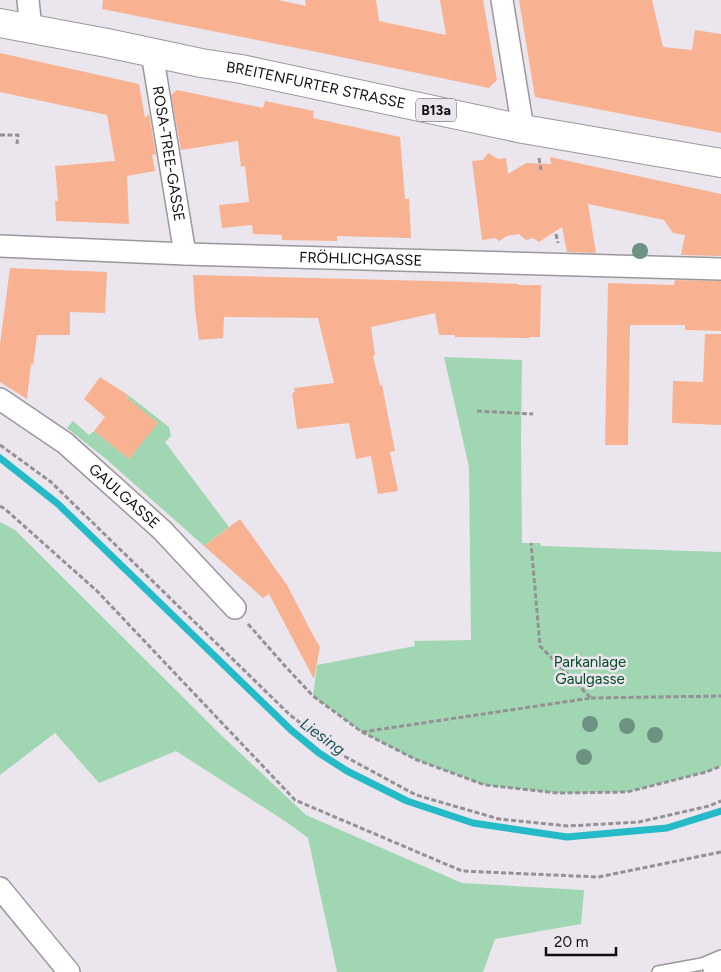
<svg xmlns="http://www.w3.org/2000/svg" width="721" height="972" font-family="Figtree,sans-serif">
  <rect width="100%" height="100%" fill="#ebe6ed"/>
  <path fill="#a1d6b2" d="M 444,357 L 522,360 L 521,439 L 522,543 L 540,543 L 541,546 L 721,552 L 721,766 L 706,772 L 627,792 L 558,793 L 485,785 L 417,760 L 362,732 L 313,696 L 317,665 L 415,646 L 414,641 L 471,640 L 469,467 Z
    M 128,395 L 169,427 L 171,436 L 165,442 L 229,527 L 204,546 L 106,459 L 67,428 L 73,421 L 89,435 L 94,431 L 129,459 L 157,423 L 126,397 Z
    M 0,522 L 15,530 L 221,735 L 306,815 L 462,883 L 584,890 L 581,924 L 495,939 L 483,972 L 337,972 L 308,838 L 288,823 L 176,751 L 99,783 L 55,733 L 0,775 Z"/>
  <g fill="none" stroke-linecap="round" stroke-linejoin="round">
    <path stroke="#25bac7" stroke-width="7" d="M 0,458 L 58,504 L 291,730 L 319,753 L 347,771 L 407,801 L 473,823 L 567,837 L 667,828 L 721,811"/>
  </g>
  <path fill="#f8b292" d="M 103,0 L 278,0 L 306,6 L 305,0 L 376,0 L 379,21 L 446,35 L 440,0 L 483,0 L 497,80 L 489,88 L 312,51 L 102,9 Z
    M 519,0 L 652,0 L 663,47 L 692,50 L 695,30 L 721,34 L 721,133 L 535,97 Z
    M 0,53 L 139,84 L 145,118 L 149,114 L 156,154 L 152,155 L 155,171 L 127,176 L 129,224 L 56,221 L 55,201 L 58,201 L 55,166 L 115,161 L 107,115 L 0,92 Z
    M 177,90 L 263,108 L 265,101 L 314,111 L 313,118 L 400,137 L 405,199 L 409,199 L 411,238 L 337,236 L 337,241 L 282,240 L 282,235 L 253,234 L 252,225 L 222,228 L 219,205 L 249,202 L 245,166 L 241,167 L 238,141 L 181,150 L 171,95 Z
    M 488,153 L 498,159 L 506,158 L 508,174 L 526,163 L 551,164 L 550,157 L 721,194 L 721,256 L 681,255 L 685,235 L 673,233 L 664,220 L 588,204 L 596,253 L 567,252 L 562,227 L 539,242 L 533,238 L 526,240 L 519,234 L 507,236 L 499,241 L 495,238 L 482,240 L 472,161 L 483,160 Z
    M 10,268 L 107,272 L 105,313 L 70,312 L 70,335 L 37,335 L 33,365 L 31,364 L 27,399 L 0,382 L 0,344 Z
    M 193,275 L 471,282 L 518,284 L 518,285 L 541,285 L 540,337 L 530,337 L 530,338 L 455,337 L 455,335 L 439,335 L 435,313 L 371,327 L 375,355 L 373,356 L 380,385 L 382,385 L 395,451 L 390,452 L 398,491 L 378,494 L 371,456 L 356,459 L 349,423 L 297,429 L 292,393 L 295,392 L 294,388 L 334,383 L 318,318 L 224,317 L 223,338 L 199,340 L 195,310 Z
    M 675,280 L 721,281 L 721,331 L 685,330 L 685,325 L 630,325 L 628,445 L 605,445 L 608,283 L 674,285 Z
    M 705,334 L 721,334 L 721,425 L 672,423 L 673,381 L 703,382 Z
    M 100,377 L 128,395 L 126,397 L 158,423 L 129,459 L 94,431 L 105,417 L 84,399 Z
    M 240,519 L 287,585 L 314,637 L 320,647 L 314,679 L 269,594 L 263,598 L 204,546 Z"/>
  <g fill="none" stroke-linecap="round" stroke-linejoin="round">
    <g stroke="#9b979d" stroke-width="14">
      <path id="service" d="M 658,972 L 702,964 L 721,956
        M 709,972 L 717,969 L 721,962"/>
    </g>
    <g stroke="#9b979d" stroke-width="24">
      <g id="minor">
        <path d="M 28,0 L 31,29"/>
        <path d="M 502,0 L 523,129"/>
        <path id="s1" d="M 152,53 L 185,254"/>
        <path id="s2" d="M 0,246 L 185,254 L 721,269"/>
        <path id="s3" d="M 0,399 L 65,443 L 162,530 L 235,608"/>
        <path d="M 0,888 L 69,972"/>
      </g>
    </g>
    <g stroke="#9b979d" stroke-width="30">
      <g id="primary">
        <path id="s4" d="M 0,23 L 107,43 L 201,63 L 241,69 L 523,129 L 721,163"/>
      </g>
    </g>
    <path stroke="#949196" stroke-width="3" stroke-dasharray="5 2.5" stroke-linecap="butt" d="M 0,135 L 18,135 L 17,144
      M 539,158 L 541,170
      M 556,234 L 558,243
      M 477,411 L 533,414
      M 0,445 L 51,482 L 290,715 L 344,756 L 416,795 L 499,819 L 568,826 L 639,822 L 709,806 L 721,801
      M 0,506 L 5,509 L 97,591 L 295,800 L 462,871 L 598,877 L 721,852
      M 248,624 L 285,666 L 313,696 L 362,732 L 417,760 L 485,785 L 558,793 L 627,792 L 706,772 L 721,766
      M 591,698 L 721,696
      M 362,732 L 591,698 L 540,646 L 531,543"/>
    <use href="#service" stroke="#fff" stroke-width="11"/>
    <use href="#minor" stroke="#fff" stroke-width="21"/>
    <use href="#primary" stroke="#fff" stroke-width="28"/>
  </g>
  <g fill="#6d9182">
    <circle cx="640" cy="251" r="8"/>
    <circle cx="590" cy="724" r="8"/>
    <circle cx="627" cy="726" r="8"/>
    <circle cx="655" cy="735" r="8"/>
    <circle cx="584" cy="757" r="8"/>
  </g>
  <g text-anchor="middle" stroke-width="5" stroke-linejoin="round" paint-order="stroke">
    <rect fill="#ebe6ed" stroke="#514f52" stroke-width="1" x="416" y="98.5" width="40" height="23" rx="4"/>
    <g font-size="14" font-weight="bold" fill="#0f0e10">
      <text x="436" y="115">B13a</text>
    </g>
    <g font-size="15" fill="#0f0e10" stroke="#ebe6ed">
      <text dy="5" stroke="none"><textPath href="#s4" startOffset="322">BREITENFURTER STRASSE</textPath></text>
      <text dy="5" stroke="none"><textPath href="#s1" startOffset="102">ROSA-TREE-GASSE</textPath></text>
      <text dy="5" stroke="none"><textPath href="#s2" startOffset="361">FRÖHLICHGASSE</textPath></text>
      <text dy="5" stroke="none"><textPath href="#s3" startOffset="158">GAULGASSE</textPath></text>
    </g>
    <g font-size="15" fill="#064c2a" stroke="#ebe6ed">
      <text x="590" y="667">Parkanlage<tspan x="590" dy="17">Gaulgasse</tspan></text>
    </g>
    <g font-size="16" font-style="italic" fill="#195358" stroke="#ebe6ed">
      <text transform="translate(323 736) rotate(36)" y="6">Liesing</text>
    </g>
  </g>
  <path d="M546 947v8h70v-8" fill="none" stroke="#0f0e10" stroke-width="2.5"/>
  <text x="554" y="947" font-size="15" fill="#0f0e10" stroke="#ebe6ed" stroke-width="4" paint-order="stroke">20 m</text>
</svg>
